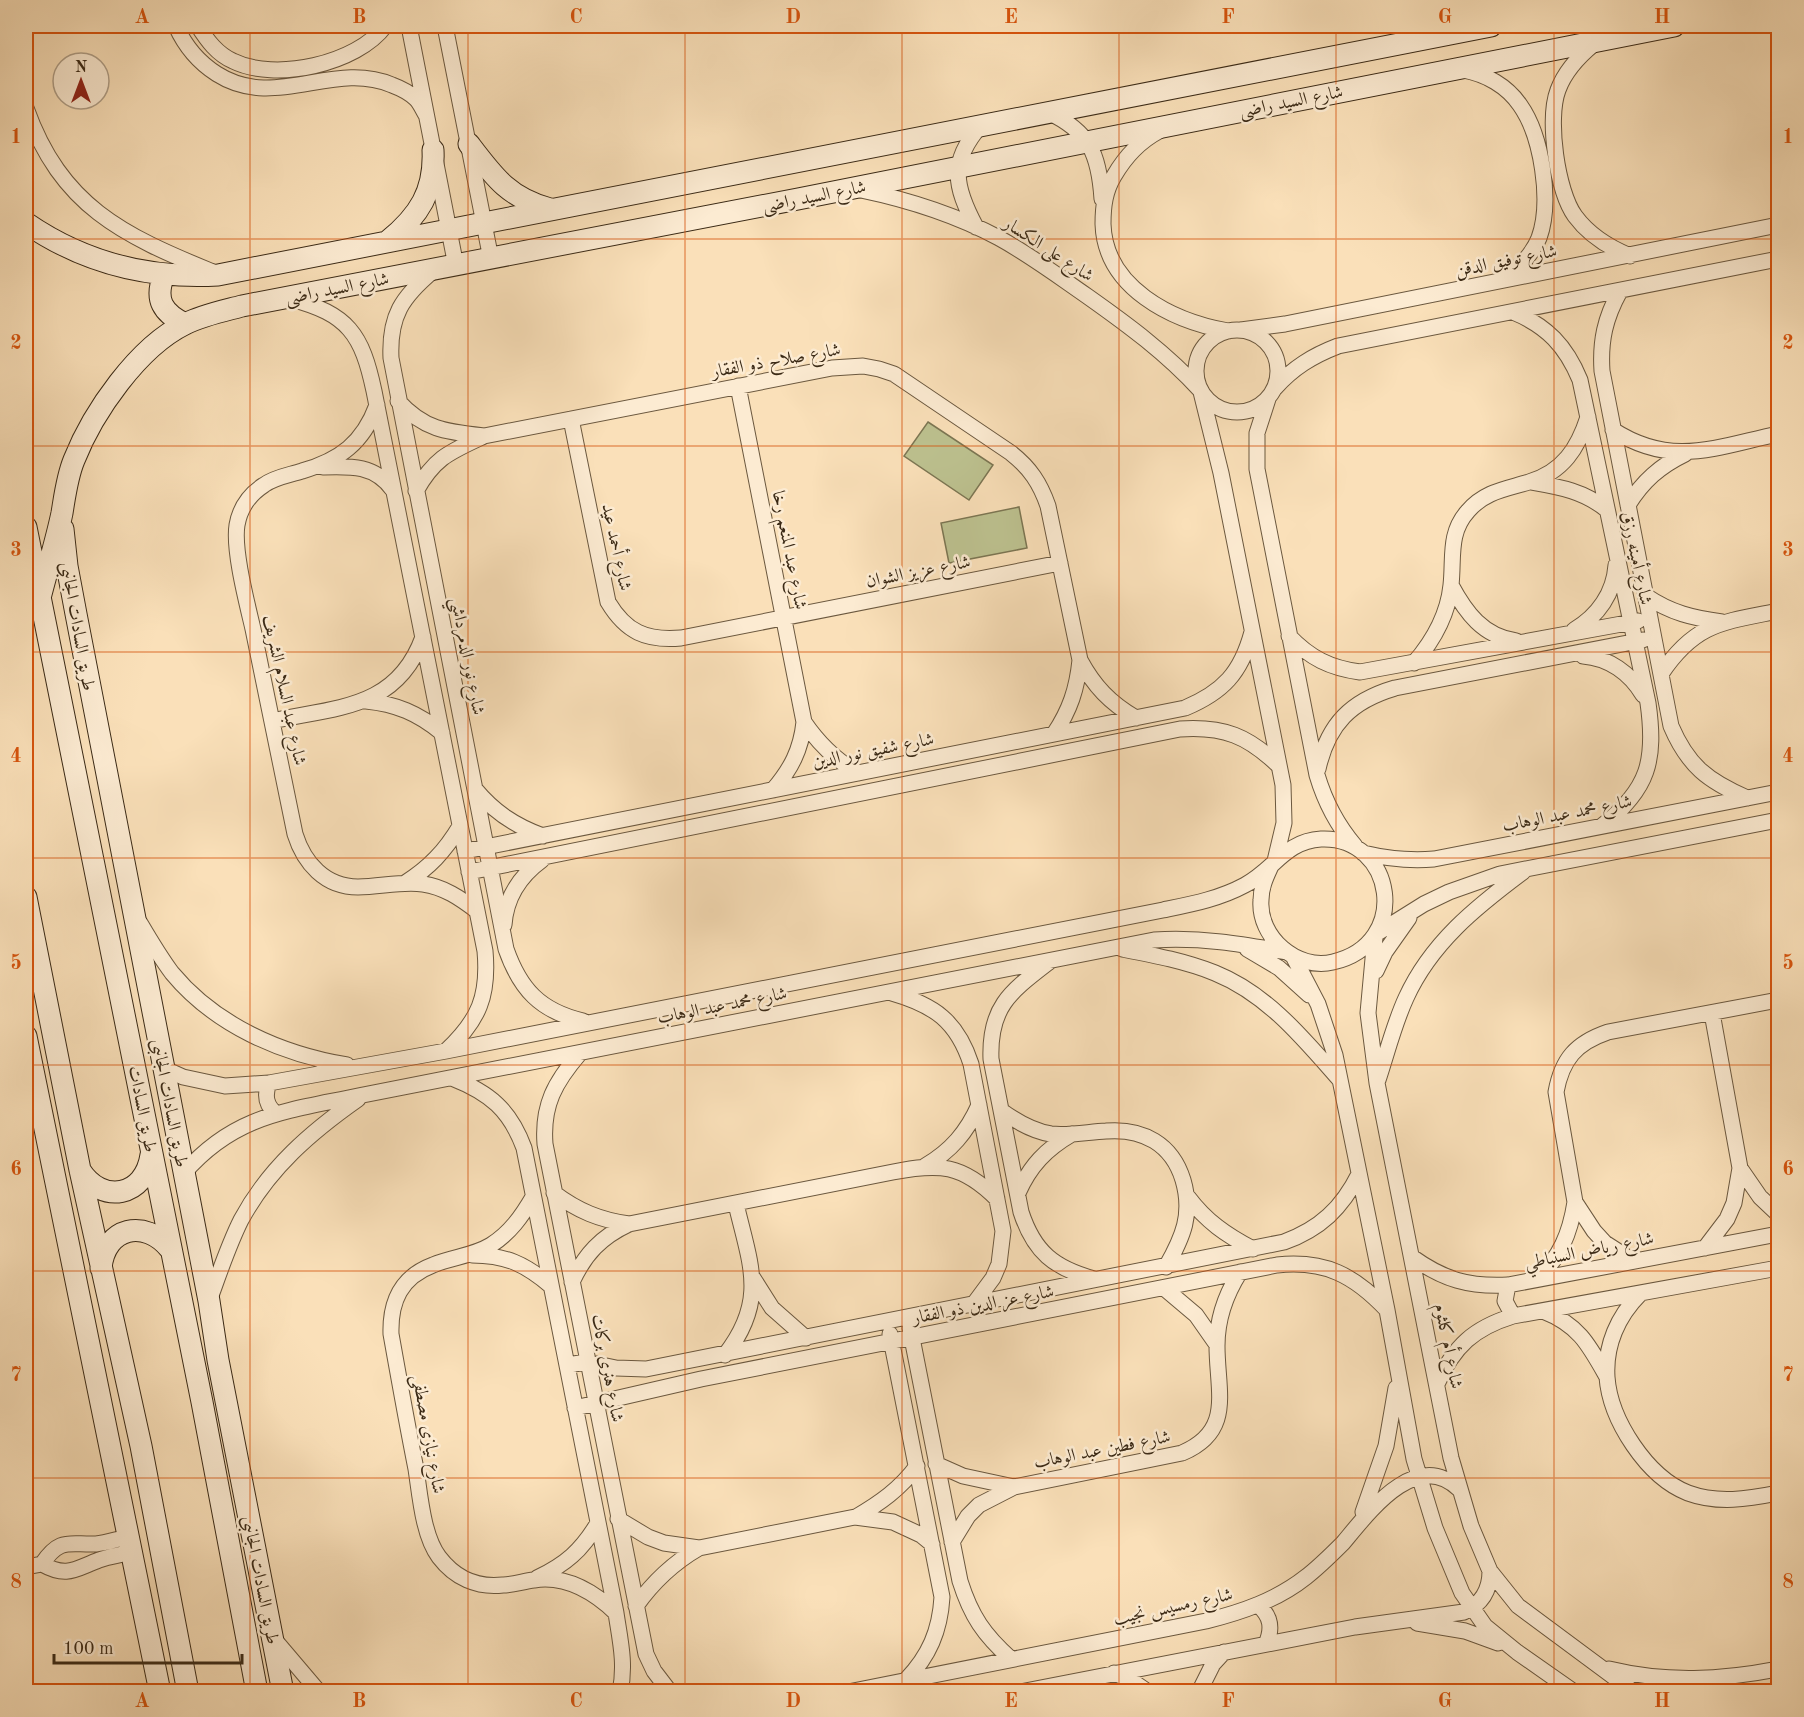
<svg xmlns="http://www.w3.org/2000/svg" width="1804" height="1717" font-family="'Old Standard TT',Amiri,serif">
  <rect width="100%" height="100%" fill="#fae0b9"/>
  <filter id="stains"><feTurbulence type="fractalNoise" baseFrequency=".00333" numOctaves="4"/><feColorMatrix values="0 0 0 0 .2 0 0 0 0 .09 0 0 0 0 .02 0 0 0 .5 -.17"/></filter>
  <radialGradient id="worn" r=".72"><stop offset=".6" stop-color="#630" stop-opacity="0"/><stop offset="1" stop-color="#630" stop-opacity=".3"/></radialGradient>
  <path fill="#bdc290" stroke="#7c7653" stroke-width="1.5" d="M 928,422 L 993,465 L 969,500 L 904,456 Z
    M 1019,507 L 1027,548 L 949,563 L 941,523 Z"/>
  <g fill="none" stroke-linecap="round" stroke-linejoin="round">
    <g stroke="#6b583f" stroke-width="17">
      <path id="street" d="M 176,26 C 185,46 198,62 217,74 C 275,111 333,60 392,85 C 400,88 410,93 416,99 C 420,103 423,110 426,115
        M 198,26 C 207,40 217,54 233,61 C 275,82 357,64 385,26
        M 409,26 L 456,266
        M 445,26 L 491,259
        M 1594,44 C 1578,57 1565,71 1558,90 C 1547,119 1557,191 1575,216 C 1589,235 1608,247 1630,256
        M 1463,70 C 1486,74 1507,86 1520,105 C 1542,136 1552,202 1539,238 C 1532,255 1519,268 1504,279
        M 26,108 C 61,206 122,235 213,272
        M 1048,112 C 1090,132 1099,154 1102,199
        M 1159,131 C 1140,141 1125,157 1114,176 C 1105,191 1103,206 1103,224 C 1105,288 1172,321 1228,331
        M 861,190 C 909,200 956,215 999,238 C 1030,255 1058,276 1087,296 C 1128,325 1166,353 1200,390
        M 976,227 C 954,186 949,162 981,125
        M 433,271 C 402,297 389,316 391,358 L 506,949 C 520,989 540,1011 583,1021
        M 1620,291 C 1605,318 1600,341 1602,371 L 1671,726 C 1688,766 1708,781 1747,798
        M 291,299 C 348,314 362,334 374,391 L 485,951 C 489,996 479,1020 446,1051
        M 1513,312 C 1547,326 1566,346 1580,380 L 1648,703 C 1656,760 1649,789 1602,826
        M 1241,330 L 1285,324 L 1778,225
        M1196 371a41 41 0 1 1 82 0a41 41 0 1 1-82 0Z
        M 738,386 L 804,722 C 801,750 791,769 773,790
        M 1275,388 C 1293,368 1312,356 1338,346 L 1778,259
        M 1201,392 L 1221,473 L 1283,785 L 1284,823 L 1275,861
        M 1268,399 L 1257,433 L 1257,469 L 1317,775 C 1325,802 1337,825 1355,846
        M 398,401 C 424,430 447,432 484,436
        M 377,405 C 363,443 340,460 302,471 C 290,475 275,477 264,485 C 250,494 240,508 237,525 C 233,550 247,603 253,629 C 267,697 281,766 295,834 C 304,863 325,887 358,887 C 380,887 401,881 423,884 C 444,887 460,898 477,911
        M 571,419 L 608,602 C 626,632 646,641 681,638 L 1060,563
        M 1613,430 C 1672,468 1716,447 1778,434
        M 323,467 C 351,466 375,465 393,490
        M 1531,482 C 1560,487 1584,491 1607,510
        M 416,491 C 435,457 450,452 484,436 L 832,368 L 863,366 L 879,369 L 894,374 L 1011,453 C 1030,468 1040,483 1048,506 L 1080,660 C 1077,689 1070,710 1054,734
        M 1628,505 C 1643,481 1660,466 1685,454
        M 1451,585 C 1466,613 1483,636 1516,641
        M 1646,596 C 1671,613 1693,618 1722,622
        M 1574,630 C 1598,616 1614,593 1616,565
        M 1289,636 C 1310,658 1330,668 1360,672 L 1638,621
        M 1583,656 C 1609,658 1630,673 1643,695
        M 1080,660 C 1094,686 1110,703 1136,718
        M 1414,663 C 1433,641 1448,614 1451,585 C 1454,558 1448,533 1468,511 C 1485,491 1507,489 1529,482 C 1563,472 1578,448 1588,417
        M 1661,674 C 1695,623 1723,622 1778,611
        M 366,701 C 396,704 418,713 442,733
        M 272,721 C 337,707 397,709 423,637
        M 804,722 C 819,744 835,760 858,773
        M 1318,769 C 1328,724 1351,701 1395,688 L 1643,640
        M 475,789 C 494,812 515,826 543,836
        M 465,851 L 1185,708 C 1223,692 1241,673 1252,632
        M 1363,853 C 1388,859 1409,861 1434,859 L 1778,792
        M 469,872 L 1180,729 C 1224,726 1248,736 1279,766
        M 405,883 C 429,868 445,851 460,826
        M 140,923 C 150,940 160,957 172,973 C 215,1025 281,1054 347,1065
        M 504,925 C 506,897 520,876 542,860
        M 1376,934 L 1424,904 L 1449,892 L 1500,874 L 1778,820
        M 1375,937 L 1368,1013 L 1377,1083 L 1451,1458 L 1471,1526 L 1490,1571 L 1518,1606 L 1634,1692
        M 1122,949 C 1153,955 1185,961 1215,973 C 1267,994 1303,1038 1339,1079
        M 1247,949 L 1279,968 L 1309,995
        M 1293,956 L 1318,1004 L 1335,1055 L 1387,1310 L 1414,1459 L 1435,1528 L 1462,1593 L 1485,1626 L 1517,1652 L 1574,1692
        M 1049,962 C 1010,992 989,1007 991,1059 L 1021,1212 C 1034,1252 1054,1268 1094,1279
        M 1376,971 L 1385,952 L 1409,918
        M 892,993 C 934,1005 957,1021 971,1064 L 1003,1231 L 999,1264 L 993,1278 L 973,1305
        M 580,1053 C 555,1082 542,1105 545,1144 L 646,1654 L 654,1671 L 670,1692
        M 163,1068 L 183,1077 L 225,1086 L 269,1083 L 446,1051 L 1163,910 C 1192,904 1219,899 1245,885 C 1274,870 1285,841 1321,839 C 1395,836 1412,944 1333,962 C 1297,971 1258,937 1261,900 C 1261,887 1266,877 1271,866
        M 452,1078 C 490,1093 510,1110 524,1148 L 616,1613 C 620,1640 626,1664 620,1692
        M 1378,1080 C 1387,1053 1394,1024 1406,998 C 1431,943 1476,907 1523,872
        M 269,1083 C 264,1096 266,1105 276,1114
        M 1002,1111 C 1017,1122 1032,1131 1051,1134 C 1069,1136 1088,1132 1106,1131 C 1143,1128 1172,1144 1183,1180 C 1193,1214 1183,1237 1166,1267
        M 925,1166 C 951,1151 967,1132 979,1105
        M 1740,1168 L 1760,1197 L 1778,1214
        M 184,1173 C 236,1113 290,1111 363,1095 L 1154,940 C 1201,937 1241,944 1287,952
        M 554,1193 C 578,1211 600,1220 629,1224
        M 1018,1193 C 1030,1166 1046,1149 1072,1134
        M 533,1197 C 522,1216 510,1233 491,1245 C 473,1256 452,1257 433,1265 C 401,1277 390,1301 391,1334 C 399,1379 407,1424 416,1469 C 420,1495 423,1536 439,1557 C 455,1578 477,1588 503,1585 C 513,1585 524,1581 534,1580 C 566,1575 594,1592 616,1613
        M 1188,1197 C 1206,1221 1226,1235 1253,1249
        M 1705,1248 L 1727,1219 L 1734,1203 L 1740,1168 L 1712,1013
        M 472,1255 C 506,1255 525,1264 551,1286
        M 1412,1257 C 1444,1280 1469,1287 1508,1285 L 1778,1234
        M 1633,1261 L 1605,1243 L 1594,1231 L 1575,1202 L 1556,1092 C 1562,1059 1576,1043 1608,1032 L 1778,1000
        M 753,1278 L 772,1308 L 806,1338
        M 1537,1279 C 1560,1257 1570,1234 1575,1202
        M 572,1282 C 585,1254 601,1237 629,1224 L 893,1172 C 939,1163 962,1164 997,1199
        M 1508,1285 L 1505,1301 L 1513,1316
        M 1164,1288 L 1196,1315 L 1217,1345
        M 1640,1294 C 1618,1316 1605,1345 1607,1377 C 1610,1420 1647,1477 1688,1493 C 1718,1504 1748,1499 1778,1493
        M 209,1301 C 219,1274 228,1246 241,1220 C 269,1168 311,1132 358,1099
        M 1543,1311 C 1579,1325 1589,1345 1607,1377
        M 910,1328 L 960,1581 C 971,1616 984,1635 1011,1659
        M 890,1334 L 942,1597 C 940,1631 929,1656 906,1680
        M 725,1355 C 768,1300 750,1264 736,1204
        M 567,1365 L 587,1362 L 616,1368 L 646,1369 L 1284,1242 C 1320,1229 1342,1208 1359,1174
        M 1437,1384 C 1454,1346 1474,1328 1513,1316 L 1778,1268
        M 575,1408 L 701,1379 L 1277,1265 C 1325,1260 1354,1275 1387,1310
        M 936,1464 L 963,1476 L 1014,1487
        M 1363,1512 L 1386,1446 L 1396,1388
        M 856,1517 C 880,1503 900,1489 917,1466
        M 618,1519 L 648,1537 L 664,1543 L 699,1548 L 855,1517 L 893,1522 L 921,1535 L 932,1544
        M 952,1542 L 968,1516 L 979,1505 L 1014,1487 L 1182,1453 C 1234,1431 1217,1392 1217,1346 C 1217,1320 1226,1294 1240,1272
        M 42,1564 C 60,1537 69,1545 96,1544 C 106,1543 118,1539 128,1537
        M 26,1567 L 42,1564 C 67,1578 75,1569 99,1560 C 110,1556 121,1555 131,1552
        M 537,1578 C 566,1564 581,1551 598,1523
        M 1258,1605 C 1271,1616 1273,1628 1266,1644
        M 636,1606 C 653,1582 673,1563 699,1548
        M 1417,1623 L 1465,1631 L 1498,1643
        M 274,1639 L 319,1692
        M 1609,1669 C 1667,1683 1721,1680 1778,1669
        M 1114,1673 L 1129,1679 L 1148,1692
        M 848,1692 L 1206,1621 C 1242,1612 1277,1600 1306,1577 C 1319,1567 1331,1555 1343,1543 C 1369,1512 1416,1448 1459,1489
        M 1020,1692 L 1355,1627 L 1464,1612 C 1482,1604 1490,1590 1490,1571
        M 1199,1692 L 1213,1664 L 1224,1652"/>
    </g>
    <g stroke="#3b2a16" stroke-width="23">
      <path id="secondary" d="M 469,144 C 494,177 509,198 550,209
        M 26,223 C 84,263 148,279 218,275 L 1491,26
        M 388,241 C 419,216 435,191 433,150
        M 164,275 C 154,300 163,313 185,324
        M 26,527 L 202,1402 L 257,1692
        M 63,529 L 67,566 L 76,614 L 209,1301 L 218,1360 L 283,1692
        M 40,598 C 47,570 56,542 62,513 C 65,495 67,477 74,460 C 93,412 138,347 185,324 C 203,315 223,311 242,306 L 798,199 L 1674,26
        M 26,897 L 80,1170 L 141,1446 L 188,1692
        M 26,1036 L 160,1692
        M 80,1170 C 102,1205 145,1197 151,1155
        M 101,1268 C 105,1227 145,1218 170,1249"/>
    </g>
    <use href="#street" stroke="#fcebd2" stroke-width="15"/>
    <use href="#secondary" stroke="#fcebd2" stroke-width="21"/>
  </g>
  <path fill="none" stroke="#d7540d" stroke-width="1.5" stroke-opacity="0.55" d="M 250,26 L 250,1692M 468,26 L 468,1692M 685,26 L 685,1692M 902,26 L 902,1692M 1119,26 L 1119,1692M 1336,26 L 1336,1692M 1554,26 L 1554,1692M 26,239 L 1778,239M 26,446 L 1778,446M 26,652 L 1778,652M 26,858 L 1778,858M 26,1065 L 1778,1065M 26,1271 L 1778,1271M 26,1478 L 1778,1478"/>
  <g text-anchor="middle" stroke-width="5" stroke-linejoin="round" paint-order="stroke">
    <g font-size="18" fill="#3b2a16" stroke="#fcebd2">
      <text transform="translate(1291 101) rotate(-11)" y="6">شارع السيد راضى</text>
      <text transform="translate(814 196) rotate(-11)" y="6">شارع السيد راضى</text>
      <text transform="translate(1049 249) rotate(33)" y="6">شارع على الكسار</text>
      <text transform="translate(1506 260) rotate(-11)" y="6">شارع توفيق الدقن</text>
      <text transform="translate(337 288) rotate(-11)" y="6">شارع السيد راضى</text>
      <text transform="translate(776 360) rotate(-10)" y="6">شارع صلاح ذو الفقار</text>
      <text transform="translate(617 547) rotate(78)" y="6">شارع أحمد عيد</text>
      <text transform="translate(790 550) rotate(79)" y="6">شارع عبد المنعم رخا</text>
      <text transform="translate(1637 558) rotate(78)" y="6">شارع أمينه رزق</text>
      <text transform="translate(918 571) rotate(-11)" y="6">شارع عزيز الشوان</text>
      <text transform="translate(78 626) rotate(80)" y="6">طريق السادات الجانبى</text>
      <text transform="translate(468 656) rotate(79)" y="6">شارع نور الدمرداشي</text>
      <text transform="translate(285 690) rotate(78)" y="6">شارع عبد السلام الشريف</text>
      <text transform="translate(873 750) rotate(-11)" y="6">شارع شفيق نور الدين</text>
      <text transform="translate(1567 813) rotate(-11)" y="6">شارع محمد عبد الوهاب</text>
      <text transform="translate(722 1005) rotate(-11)" y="6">شارع محمد عبد الوهاب</text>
      <text transform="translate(170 1103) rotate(79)" y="6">طريق السادات الجانبى</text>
      <text transform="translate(143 1109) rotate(79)" y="6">طريق السادات</text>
      <text transform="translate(1589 1250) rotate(-11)" y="6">شارع رياض السنباطي</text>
      <text transform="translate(983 1304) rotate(-11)" y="6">شارع عز الدين ذو الفقار</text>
      <text transform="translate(1449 1346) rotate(79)" y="6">شارع أم كلثوم</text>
      <text transform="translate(608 1368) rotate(79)" y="6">شارع هنرى بركات</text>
      <text transform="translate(429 1434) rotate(80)" y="6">شارع نيازى مصطفى</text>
      <text transform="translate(1102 1449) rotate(-11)" y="6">شارع فطين عبد الوهاب</text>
      <text transform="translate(261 1580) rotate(79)" y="6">طريق السادات الجانبى</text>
      <text transform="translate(1173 1606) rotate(-12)" y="6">شارع رمسيس نجيب</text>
    </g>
  </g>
  <rect width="1804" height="1717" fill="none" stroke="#fae0b9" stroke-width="66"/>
  <g transform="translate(81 81)"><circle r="28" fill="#fcebd2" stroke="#af9e87" stroke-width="1.5"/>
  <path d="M0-4.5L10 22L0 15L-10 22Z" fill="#8f2418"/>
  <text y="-9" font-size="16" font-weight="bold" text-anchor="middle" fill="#3b2a16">N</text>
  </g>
  <path d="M54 1654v9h188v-9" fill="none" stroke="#3b2a16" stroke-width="3"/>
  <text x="63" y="1654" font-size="18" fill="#3b2a16" stroke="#fcebd2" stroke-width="4.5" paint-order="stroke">100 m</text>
  <rect x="33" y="33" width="1738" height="1651" fill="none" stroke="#d7540d" stroke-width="2"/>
  <g font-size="20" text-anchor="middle" font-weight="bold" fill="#d7540d">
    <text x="142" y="23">A</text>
    <text x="359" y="23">B</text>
    <text x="576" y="23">C</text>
    <text x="793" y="23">D</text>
    <text x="1011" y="23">E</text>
    <text x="1228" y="23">F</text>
    <text x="1445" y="23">G</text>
    <text x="1662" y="23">H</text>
    <text x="16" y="143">1</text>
    <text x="1788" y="143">1</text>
    <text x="16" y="349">2</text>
    <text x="1788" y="349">2</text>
    <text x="16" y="556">3</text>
    <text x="1788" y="556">3</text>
    <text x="16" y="762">4</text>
    <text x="1788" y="762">4</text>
    <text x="16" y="969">5</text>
    <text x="1788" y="969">5</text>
    <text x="16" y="1175">6</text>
    <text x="1788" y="1175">6</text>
    <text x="16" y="1381">7</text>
    <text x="1788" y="1381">7</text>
    <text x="16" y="1588">8</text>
    <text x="1788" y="1588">8</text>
    <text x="142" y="1707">A</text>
    <text x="359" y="1707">B</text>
    <text x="576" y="1707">C</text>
    <text x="793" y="1707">D</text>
    <text x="1011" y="1707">E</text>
    <text x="1228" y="1707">F</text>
    <text x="1445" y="1707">G</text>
    <text x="1662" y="1707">H</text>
  </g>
  <rect width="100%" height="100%" filter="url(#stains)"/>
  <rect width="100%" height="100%" fill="url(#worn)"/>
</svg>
